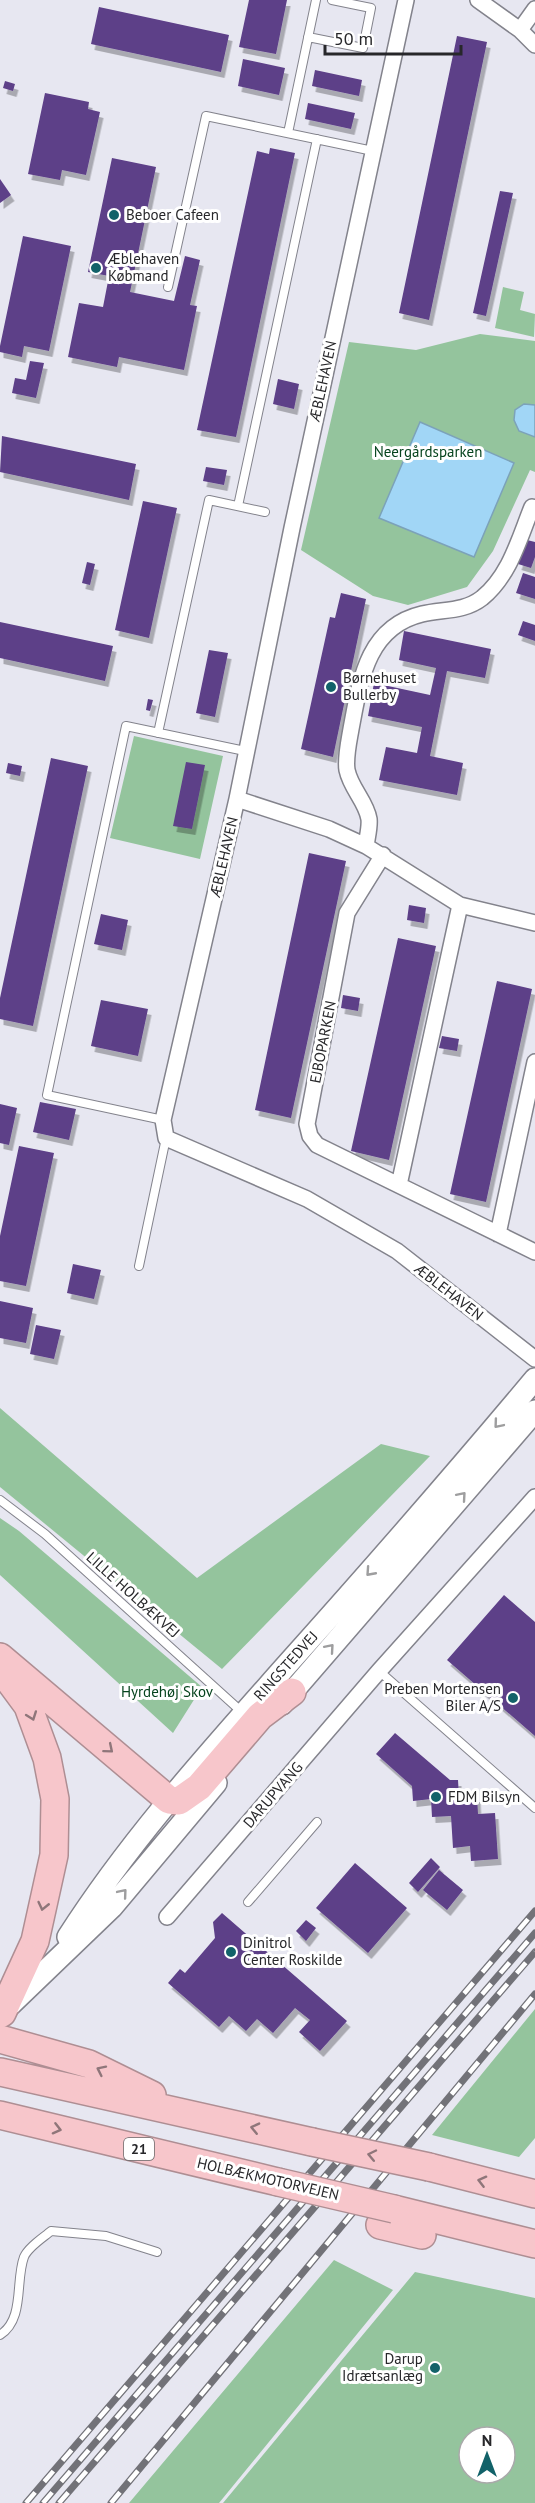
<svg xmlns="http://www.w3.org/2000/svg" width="535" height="2503" font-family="'PT Sans',sans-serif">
  <defs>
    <filter id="shadow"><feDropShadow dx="3.5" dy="6" stdDeviation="0" flood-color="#0004"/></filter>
  </defs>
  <rect width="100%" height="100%" fill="#e7e7f1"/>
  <path fill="#94c49d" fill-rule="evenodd" d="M 503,287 L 524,292 L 520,310 L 535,314 L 534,337 L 495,328 Z
    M 480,334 L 535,341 L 535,472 L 530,470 L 493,551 L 467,587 L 408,605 L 373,596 L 301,550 L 349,342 L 416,350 Z
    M 134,736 L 223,756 L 200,859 L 110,838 Z
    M 0,1408 L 197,1578 L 381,1444 L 430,1456 L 222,1669 L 0,1487 Z
    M 0,1518 L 19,1531 L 202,1687 L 173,1733 L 0,1575 Z
    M 535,2009 L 535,2138 L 519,2157 L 432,2135 Z
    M 334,2260 L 393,2290 L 219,2503 L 129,2503 Z
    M 415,2272 L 535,2298 L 535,2503 L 223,2503 ZM 469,2437 L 505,2437 L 505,2473 L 469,2473 Z"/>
  <path fill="#a1d6f6" stroke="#7ca2b9" stroke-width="1.5" d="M 524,404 L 535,405 L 535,437 L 519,431 L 514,420 L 515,410 Z
    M 420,422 L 514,463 L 474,557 L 379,518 Z"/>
  <path fill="#5d3f88" filter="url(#shadow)" d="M 249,0 L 287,0 L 276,54 L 239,47 Z
    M 99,7 L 229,35 L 221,72 L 91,44 Z
    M 457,36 L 487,42 L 429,320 L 399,313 Z
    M 243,59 L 285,68 L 279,95 L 238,86 Z
    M 315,70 L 362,80 L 359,96 L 312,86 Z
    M 5,81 L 15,84 L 13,91 L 3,88 Z
    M 45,93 L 89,102 L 88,109 L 100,112 L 86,175 L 62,170 L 60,180 L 28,174 Z
    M 308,103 L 355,113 L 351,129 L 305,119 Z
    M 270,148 L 295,153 L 236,437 L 197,430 L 257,151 L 269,154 Z
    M 112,158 L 156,167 L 130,292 L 174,301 L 185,256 L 200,260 L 190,305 L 197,306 L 184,370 L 119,357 L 117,367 L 68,357 L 79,303 L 103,307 L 109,276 L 88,272 Z
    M 0,179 L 11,195 L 0,203 Z
    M 500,191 L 513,193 L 486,316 L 473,313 Z
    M 23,236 L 71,246 L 49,351 L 24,346 L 22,357 L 0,352 L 0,346 Z
    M 30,361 L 44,363 L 36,398 L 12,393 L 15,378 L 26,380 Z
    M 278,379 L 299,384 L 294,409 L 273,404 Z
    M 2,436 L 136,464 L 129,500 L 0,472 Z
    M 206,467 L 227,470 L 224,485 L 203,481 Z
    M 143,501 L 177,508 L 149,638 L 115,630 Z
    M 527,540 L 535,542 L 535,557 L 531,568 L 518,564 Z
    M 87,562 L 95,564 L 90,585 L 82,583 Z
    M 523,573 L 535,577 L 535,599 L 516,593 Z
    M 341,593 L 366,599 L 333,757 L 301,749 L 330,617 L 335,618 Z
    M 523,621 L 535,625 L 535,641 L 518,635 Z
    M 0,622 L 113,646 L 105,681 L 0,658 Z
    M 404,631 L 491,649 L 485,678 L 447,671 L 430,756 L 463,763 L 457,795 L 379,780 L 386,747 L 417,753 L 422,727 L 368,716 L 374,683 L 430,695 L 436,668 L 399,660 Z
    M 209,650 L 228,653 L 215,717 L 196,713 Z
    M 148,699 L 153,700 L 150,711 L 146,710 Z
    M 51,758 L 88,766 L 33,1026 L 0,1019 L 0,998 Z
    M 186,762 L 205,765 L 192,829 L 173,826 Z
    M 8,763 L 22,766 L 20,776 L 6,773 Z
    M 309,853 L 346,861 L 291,1118 L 255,1110 Z
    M 409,905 L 426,908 L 424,923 L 407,920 Z
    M 101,914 L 128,920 L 122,950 L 94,944 Z
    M 398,938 L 436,946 L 389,1160 L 351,1151 Z
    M 497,981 L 532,989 L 486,1202 L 450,1194 Z
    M 343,995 L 360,998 L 358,1011 L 341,1008 Z
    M 101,1000 L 148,1009 L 138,1056 L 91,1046 Z
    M 442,1036 L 459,1039 L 457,1051 L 439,1048 Z
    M 40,1102 L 76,1109 L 69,1140 L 33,1132 Z
    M 0,1104 L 17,1108 L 9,1145 L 0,1143 Z
    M 19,1146 L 54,1153 L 26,1286 L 0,1281 L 0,1236 Z
    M 73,1264 L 101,1270 L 94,1299 L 67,1293 Z
    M 0,1301 L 33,1308 L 26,1343 L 0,1338 Z
    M 36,1325 L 61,1330 L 54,1359 L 30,1354 Z
    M 504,1595 L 535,1622 L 535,1736 L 447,1660 Z
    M 395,1733 L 450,1780 L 458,1780 L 459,1797 L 477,1796 L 478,1814 L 495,1813 L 498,1859 L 471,1861 L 470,1846 L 453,1848 L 451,1816 L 432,1817 L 431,1799 L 413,1801 L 412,1786 L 376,1754 Z
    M 431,1858 L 440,1867 L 418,1892 L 409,1883 Z
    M 355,1863 L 407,1908 L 368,1953 L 316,1908 Z
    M 439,1870 L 463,1890 L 447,1910 L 423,1890 Z
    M 222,1913 L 347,2021 L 320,2051 L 299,2032 L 310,2020 L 295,2008 L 273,2033 L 257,2019 L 246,2031 L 229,2016 L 219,2027 L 168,1983 L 180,1969 L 185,1973 L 215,1938 L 213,1922 Z
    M 306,1920 L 316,1928 L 306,1941 L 296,1931 Z"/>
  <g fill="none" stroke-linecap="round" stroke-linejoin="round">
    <g stroke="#83838c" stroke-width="10">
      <path id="lane" d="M 308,37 L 363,48 L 371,8 L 332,0
        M 288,133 L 316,0
        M 168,287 L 206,116 L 373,151
        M 238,506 L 317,139
        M 158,733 L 209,500 L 265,512
        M 163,1120 L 47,1095 L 126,726 L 245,751
        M 139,1266 L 166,1138
        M 0,1500 L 45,1534 L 243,1713
        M 379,1671 L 535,1808
        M 248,1902 L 317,1822
        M 0,2335 C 25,2319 15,2281 24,2257 C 28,2247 44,2237 51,2231 L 106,2236 L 157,2252"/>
    </g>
    <g stroke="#83838c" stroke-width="18">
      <path id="street" d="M 406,0 L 292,528 L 237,799 L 163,1120 L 166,1138 L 307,1199 L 397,1251 L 535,1359
        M 478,0 L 520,30 L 535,45
        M 520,30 L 535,9
        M 237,799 L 329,829 L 366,846 L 460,905 L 535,923
        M 366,846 C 367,838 370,827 369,819 C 366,801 351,789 347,770 C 345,758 349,741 351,729 C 360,681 367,627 422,614 C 443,609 464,612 482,598 C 510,575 519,539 532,507
        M 383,855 L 347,913 L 307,1124 L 310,1136 L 317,1145 L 535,1252
        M 399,1185 L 460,905
        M 498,1234 L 535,1062
        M 167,1917 L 379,1671 L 535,1497"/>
    </g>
    <g stroke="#83838c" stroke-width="24">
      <path id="secondary" d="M 282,1704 L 535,1411
        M 68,1937 C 130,1840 208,1754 284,1668 C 369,1573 453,1477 535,1379
        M 11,2004 L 112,1907 L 216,1783"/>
    </g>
    <g stroke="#ae8e93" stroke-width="30">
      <path id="highway" d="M 0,1657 L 169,1800 L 179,1801 L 199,1787 L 260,1716 L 292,1692
        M 2,2013 L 35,1941 L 54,1855 L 55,1799 L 47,1758 L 28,1706 L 6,1676
        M 0,2039 L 89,2064 L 152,2095
        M 0,2072 L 312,2142
        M 0,2115 L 278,2182
        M 429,2167 L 535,2194
        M 394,2209 L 535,2244
        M 380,2225 L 422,2235"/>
    </g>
    <use href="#lane" stroke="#fff" stroke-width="8"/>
    <use href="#street" stroke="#fff" stroke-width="15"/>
    <use href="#secondary" stroke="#fff" stroke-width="21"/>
    <use href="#highway" stroke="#f7c6cb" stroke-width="27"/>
    <g stroke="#727278" stroke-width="7">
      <path id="rail" d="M 26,2503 L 535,1911
        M 43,2503 L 535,1933
        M 59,2503 L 535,1952
        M 111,2503 L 535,1994"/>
    </g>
    <use href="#rail" stroke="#fff" stroke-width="4.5" stroke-dasharray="14" stroke-linecap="butt"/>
    <g stroke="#ae8e93" stroke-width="30" stroke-linecap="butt">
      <path id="highway-bridge" d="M 312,2142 L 429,2167
        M 278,2182 L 394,2209"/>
    </g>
    <use href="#highway-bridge" stroke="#f7c6cb" stroke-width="27"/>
  </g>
  <defs><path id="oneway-chevron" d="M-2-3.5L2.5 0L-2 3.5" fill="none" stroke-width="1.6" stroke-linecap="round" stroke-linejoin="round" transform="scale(1.5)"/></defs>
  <g stroke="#9e9e9f">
    <use href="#oneway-chevron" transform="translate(498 1424) rotate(130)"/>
    <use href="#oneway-chevron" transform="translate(462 1496) rotate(-49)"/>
    <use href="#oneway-chevron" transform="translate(370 1572) rotate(132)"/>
    <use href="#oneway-chevron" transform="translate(330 1648) rotate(-49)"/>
    <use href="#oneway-chevron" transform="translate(123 1893) rotate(-50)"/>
  </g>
  <g stroke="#8f767a">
    <use href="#oneway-chevron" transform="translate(32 1716) rotate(70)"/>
    <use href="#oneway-chevron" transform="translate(109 1749) rotate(40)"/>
    <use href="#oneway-chevron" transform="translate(43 1906) rotate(103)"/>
    <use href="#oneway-chevron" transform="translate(101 2070) rotate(-154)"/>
    <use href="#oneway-chevron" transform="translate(255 2128) rotate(-167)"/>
    <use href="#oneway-chevron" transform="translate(57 2129) rotate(14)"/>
    <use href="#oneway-chevron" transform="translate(372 2155) rotate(-168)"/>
    <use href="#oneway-chevron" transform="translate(482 2181) rotate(-166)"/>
  </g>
  <g fill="#126269" stroke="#fff" stroke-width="2">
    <circle cx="114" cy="215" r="6"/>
    <circle cx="96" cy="268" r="6"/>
    <circle cx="331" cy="687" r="6"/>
    <circle cx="513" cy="1698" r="6"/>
    <circle cx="436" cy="1797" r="6"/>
    <circle cx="231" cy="1952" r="6"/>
    <circle cx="435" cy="2368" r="6"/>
  </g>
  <g text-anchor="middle" stroke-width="6" stroke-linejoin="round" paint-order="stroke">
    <rect fill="#fff" stroke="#68686a" stroke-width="1.5" x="124" y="2138" width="30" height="22" rx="4.5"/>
    <g font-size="14" font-weight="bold" fill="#27272a">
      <text x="139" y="2154">21</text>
    </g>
    <g font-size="15" fill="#27272a" stroke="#fff" text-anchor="start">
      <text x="126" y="220">Beboer Cafeen</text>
      <text x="108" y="264">Æblehaven<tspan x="108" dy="17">Købmand</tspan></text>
      <text x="343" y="683">Børnehuset<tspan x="343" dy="17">Bullerby</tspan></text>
      <text x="501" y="1694" text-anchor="end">Preben Mortensen<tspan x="501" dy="17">Biler A/S</tspan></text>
      <text x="448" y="1802">FDM Bilsyn</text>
      <text x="243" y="1948">Dinitrol<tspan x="243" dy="17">Center Roskilde</tspan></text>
      <text x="423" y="2364" text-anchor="end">Darup<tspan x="423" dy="17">Idrætsanlæg</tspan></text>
    </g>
    <g font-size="15" fill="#27272a" stroke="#fff">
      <text transform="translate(323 381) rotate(-78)" y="5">ÆBLEHAVEN</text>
      <text transform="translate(224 857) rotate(-77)" y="5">ÆBLEHAVEN</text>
      <text transform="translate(323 1042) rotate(-79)" y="5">EJBOPARKEN</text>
      <text transform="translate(449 1292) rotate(38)" y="5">ÆBLEHAVEN</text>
      <text transform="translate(133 1595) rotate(42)" y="5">LILLE HOLBÆKVEJ</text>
      <text transform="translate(286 1666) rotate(-48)" y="5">RINGSTEDVEJ</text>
      <text transform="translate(273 1795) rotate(-49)" y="5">DARUPVANG</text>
      <text transform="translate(268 2179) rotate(13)" y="5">HOLBÆKMOTORVEJEN</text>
    </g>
    <g font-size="15" fill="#05431d" stroke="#fff">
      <text x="428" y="457">Neergårdsparken</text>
      <text x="167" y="1697">Hyrdehøj Skov</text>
    </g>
  </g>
  <g transform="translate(487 2455)"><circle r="28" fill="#ffffff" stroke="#a9a9aa" stroke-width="1.5"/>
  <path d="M0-4.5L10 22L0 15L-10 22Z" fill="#126269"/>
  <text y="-9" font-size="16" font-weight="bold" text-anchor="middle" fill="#27272a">N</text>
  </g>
  <path d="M325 45v9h136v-9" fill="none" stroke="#27272a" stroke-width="3"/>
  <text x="334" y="45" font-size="18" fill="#27272a" stroke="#ffffff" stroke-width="4.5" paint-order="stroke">50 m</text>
</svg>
